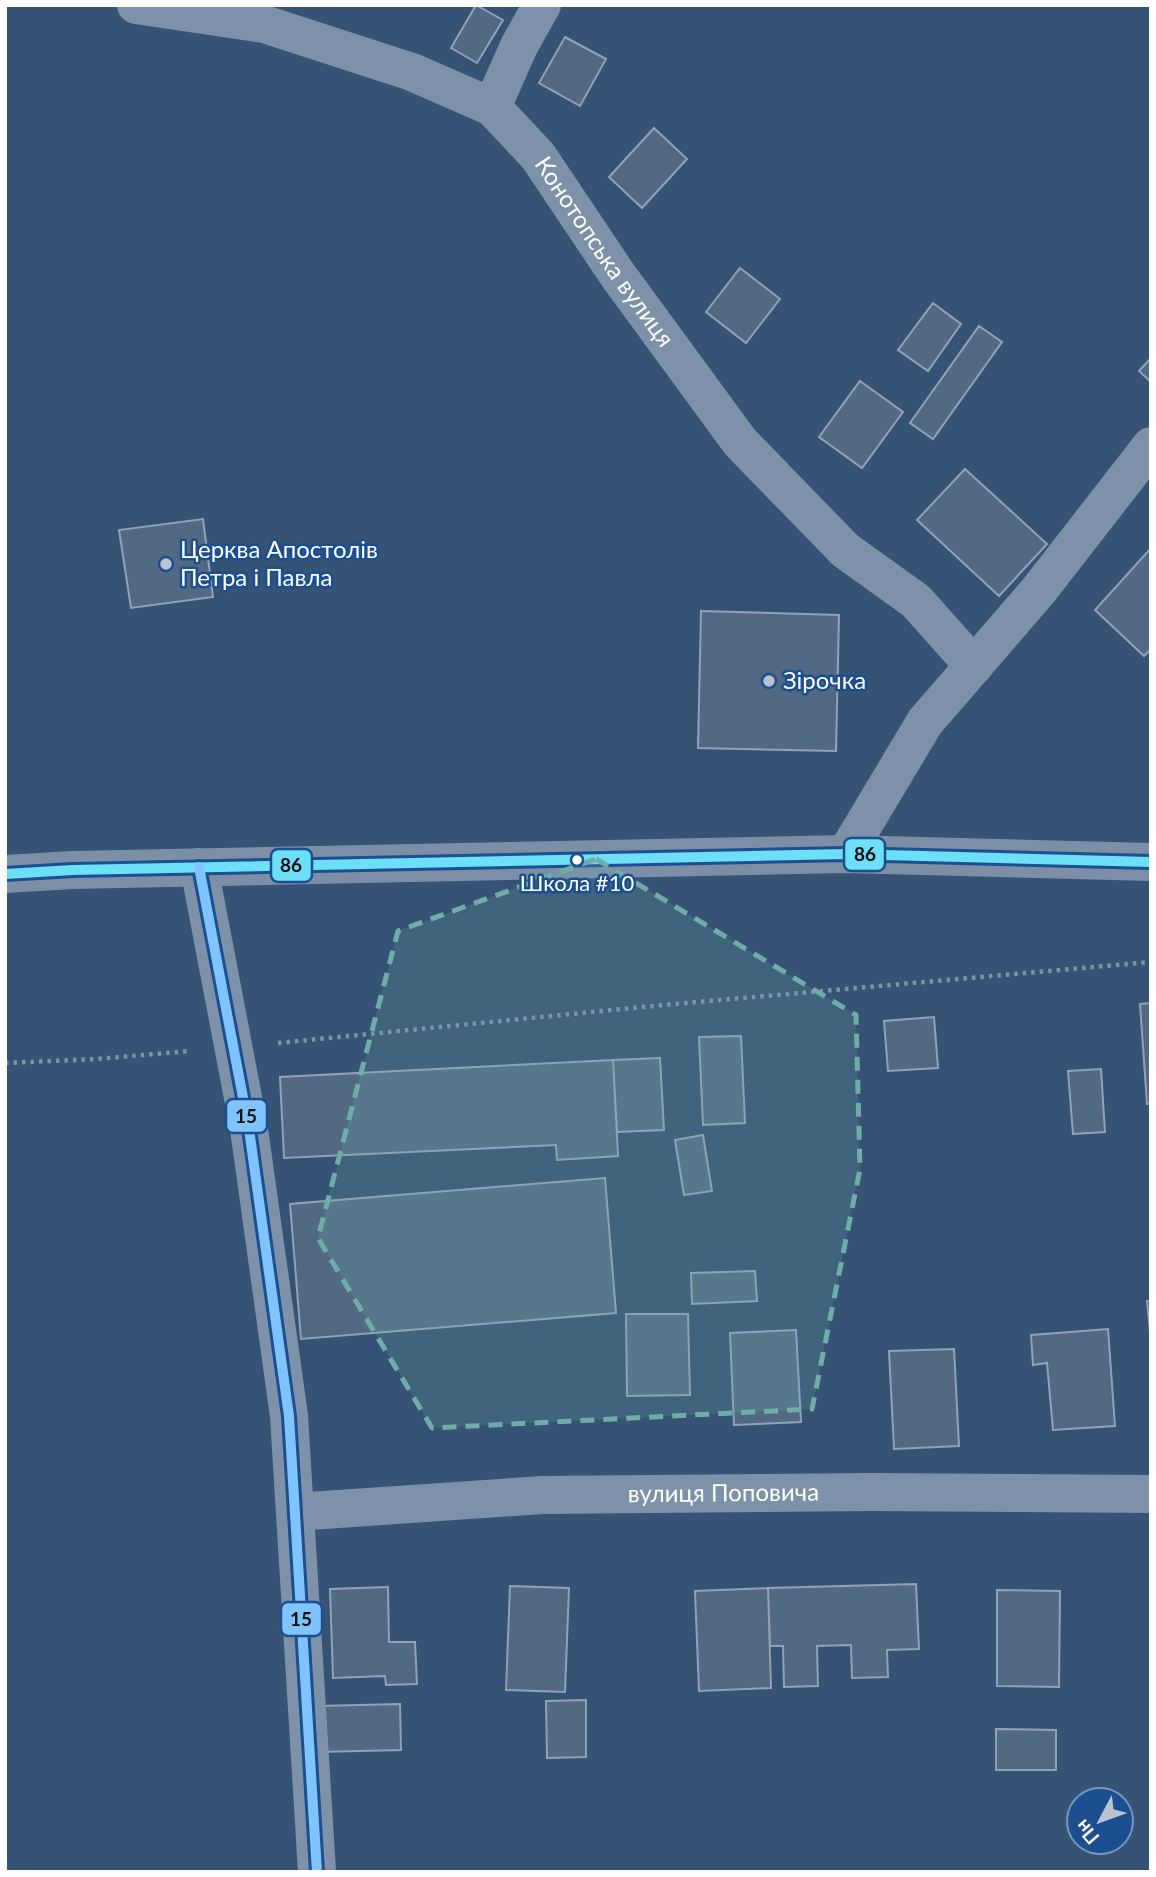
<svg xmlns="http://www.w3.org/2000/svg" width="1156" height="1877" font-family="Lato,sans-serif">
  <rect width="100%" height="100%" fill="#365274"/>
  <path fill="#526984" stroke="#92a2b6" stroke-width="2" d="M 476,5 L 503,20 L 477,63 L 451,48 Z
    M 565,37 L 606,59 L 580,106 L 539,83 Z
    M 654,128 L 687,159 L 642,208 L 609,177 Z
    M 740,268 L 780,299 L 746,343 L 706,312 Z
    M 933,303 L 961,324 L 928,371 L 898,350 Z
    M 979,326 L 1002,342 L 933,439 L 910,423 Z
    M 1151,358 L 1151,382 L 1139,371 Z
    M 860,381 L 903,412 L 862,468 L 819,437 Z
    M 965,469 L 1047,544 L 999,596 L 917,520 Z
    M 203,519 L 213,597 L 131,608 L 119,530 Z
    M 1151,548 L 1151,649 L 1144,656 L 1095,610 Z
    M 701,611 L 839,615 L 836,751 L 698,748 Z
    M 1151,1003 L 1151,1103 L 1147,1104 L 1140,1004 Z
    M 934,1017 L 938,1068 L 888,1071 L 884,1021 Z
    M 741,1036 L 745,1123 L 703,1125 L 699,1037 Z
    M 660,1058 L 664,1130 L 617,1132 L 613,1060 Z
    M 613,1060 L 618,1156 L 557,1160 L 556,1145 L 284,1158 L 280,1077 Z
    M 1101,1069 L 1105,1132 L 1073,1134 L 1068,1071 Z
    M 703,1135 L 712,1191 L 684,1195 L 675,1140 Z
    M 605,1178 L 616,1313 L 301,1339 L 290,1204 Z
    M 755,1271 L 757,1301 L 692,1304 L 691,1273 Z
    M 1147,1301 L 1151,1301 L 1151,1342 Z
    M 626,1314 L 688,1314 L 690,1395 L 627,1396 Z
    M 1108,1329 L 1115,1426 L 1053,1430 L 1047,1363 L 1033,1365 L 1031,1335 Z
    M 796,1330 L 801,1422 L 734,1425 L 730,1333 Z
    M 954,1349 L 959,1446 L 894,1449 L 889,1351 Z
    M 916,1584 L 919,1649 L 887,1650 L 888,1677 L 852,1678 L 851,1645 L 817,1646 L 818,1686 L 784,1687 L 783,1646 L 770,1646 L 768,1588 Z
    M 510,1586 L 569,1588 L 565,1692 L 506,1690 Z
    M 388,1587 L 389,1642 L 415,1642 L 417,1684 L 386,1685 L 385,1676 L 333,1678 L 330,1589 Z
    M 768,1588 L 771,1688 L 699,1691 L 695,1591 Z
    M 997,1590 L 1060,1591 L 1059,1687 L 997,1686 Z
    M 586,1700 L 586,1757 L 547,1758 L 546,1701 Z
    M 400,1704 L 401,1750 L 319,1752 L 318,1706 Z
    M 996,1729 L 1056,1730 L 1056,1770 L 996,1770 Z"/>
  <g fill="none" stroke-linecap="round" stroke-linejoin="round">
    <path stroke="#7d92a8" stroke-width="4.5" stroke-dasharray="3.5 5" stroke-linecap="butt" d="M 278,1043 L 663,1005 L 1151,962
      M 5,1063 L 97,1059 L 189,1051"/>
    <g stroke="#7d92a8" stroke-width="38">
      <path id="s1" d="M 136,5 L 264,24 L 412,72 L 492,107 L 538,156 L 617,274 L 740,442 L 845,550 L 916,601 L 974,666"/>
      <path d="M 492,107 L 519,46 L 542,5"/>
      <path d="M 846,854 L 925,722 L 1039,590 L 1151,446"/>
      <path d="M 199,867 L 249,1129 L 289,1416 L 317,1872"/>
      <path id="s2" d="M 295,1512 L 542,1495 L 871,1492 L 1151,1494"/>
    </g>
    <path stroke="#7d8ea7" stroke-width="38" d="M 5,874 L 73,870 L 846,854 L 1151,862"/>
    <g stroke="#1b4f8f" stroke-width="16">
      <path id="bus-1" d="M 5,874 L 73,870 L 846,854 L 1151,862"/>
    </g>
    <g stroke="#1b4f8f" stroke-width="16">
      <path id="bus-2" d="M 199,867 L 249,1129 L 289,1416 L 317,1872"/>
    </g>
    <use href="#bus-1" stroke="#6ddff8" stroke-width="10"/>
    <use href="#bus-2" stroke="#80c4ff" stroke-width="10"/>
  </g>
  <path fill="#6fada8" fill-opacity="0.2" stroke="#6fada8" stroke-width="5" stroke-dasharray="14 9" stroke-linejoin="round" d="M 596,859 L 856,1015 L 860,1169 L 812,1409 L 432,1428 L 318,1238 L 398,931 Z"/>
  <g fill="#b9c2ce" stroke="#1b4f8f" stroke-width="2.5">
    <circle cx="166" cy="564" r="7"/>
    <circle cx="769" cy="681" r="7"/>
  </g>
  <circle fill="#fff" stroke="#1b4f8f" stroke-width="2.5" cx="577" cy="860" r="6"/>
  <g text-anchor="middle" stroke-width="5" stroke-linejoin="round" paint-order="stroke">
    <g font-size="22" fill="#fff" stroke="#1b4f8f">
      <text x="577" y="891">Школа #10</text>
    </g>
    <g font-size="24" fill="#fff" stroke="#1b4f8f">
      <text dy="8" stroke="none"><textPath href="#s1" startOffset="556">Конотопська вулиця</textPath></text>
      <text dy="8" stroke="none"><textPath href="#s2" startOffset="429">вулиця Поповича</textPath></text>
    </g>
    <g font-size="24" fill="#fff" stroke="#1b4f8f" text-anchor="start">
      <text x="180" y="558">Церква Апостолів<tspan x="180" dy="28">Петра і Павла</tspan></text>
      <text x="783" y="689">Зірочка</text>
    </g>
  </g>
  <g stroke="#1b4f8f" stroke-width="2.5">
    <rect x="844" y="838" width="41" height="33" rx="7" fill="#6ddff8"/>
    <rect x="271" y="849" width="41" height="33" rx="7" fill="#6ddff8"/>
    <rect x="226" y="1099" width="41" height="34" rx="7" fill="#80c4ff"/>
    <rect x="281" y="1602" width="41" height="34" rx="7" fill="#80c4ff"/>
  </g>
  <g font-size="19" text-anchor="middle" font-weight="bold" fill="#111">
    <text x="865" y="861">86</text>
    <text x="291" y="872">86</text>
    <text x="246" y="1123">15</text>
    <text x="301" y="1626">15</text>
  </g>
  <rect width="1156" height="1877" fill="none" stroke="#ffffff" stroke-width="14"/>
  <g transform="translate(1100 1821) rotate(229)"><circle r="33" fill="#1b4f8f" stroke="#7695bc" stroke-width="2"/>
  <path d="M0-5L12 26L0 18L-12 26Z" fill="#b9c2ce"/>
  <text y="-10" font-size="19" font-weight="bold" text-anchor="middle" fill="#ffffff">Пн</text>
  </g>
</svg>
